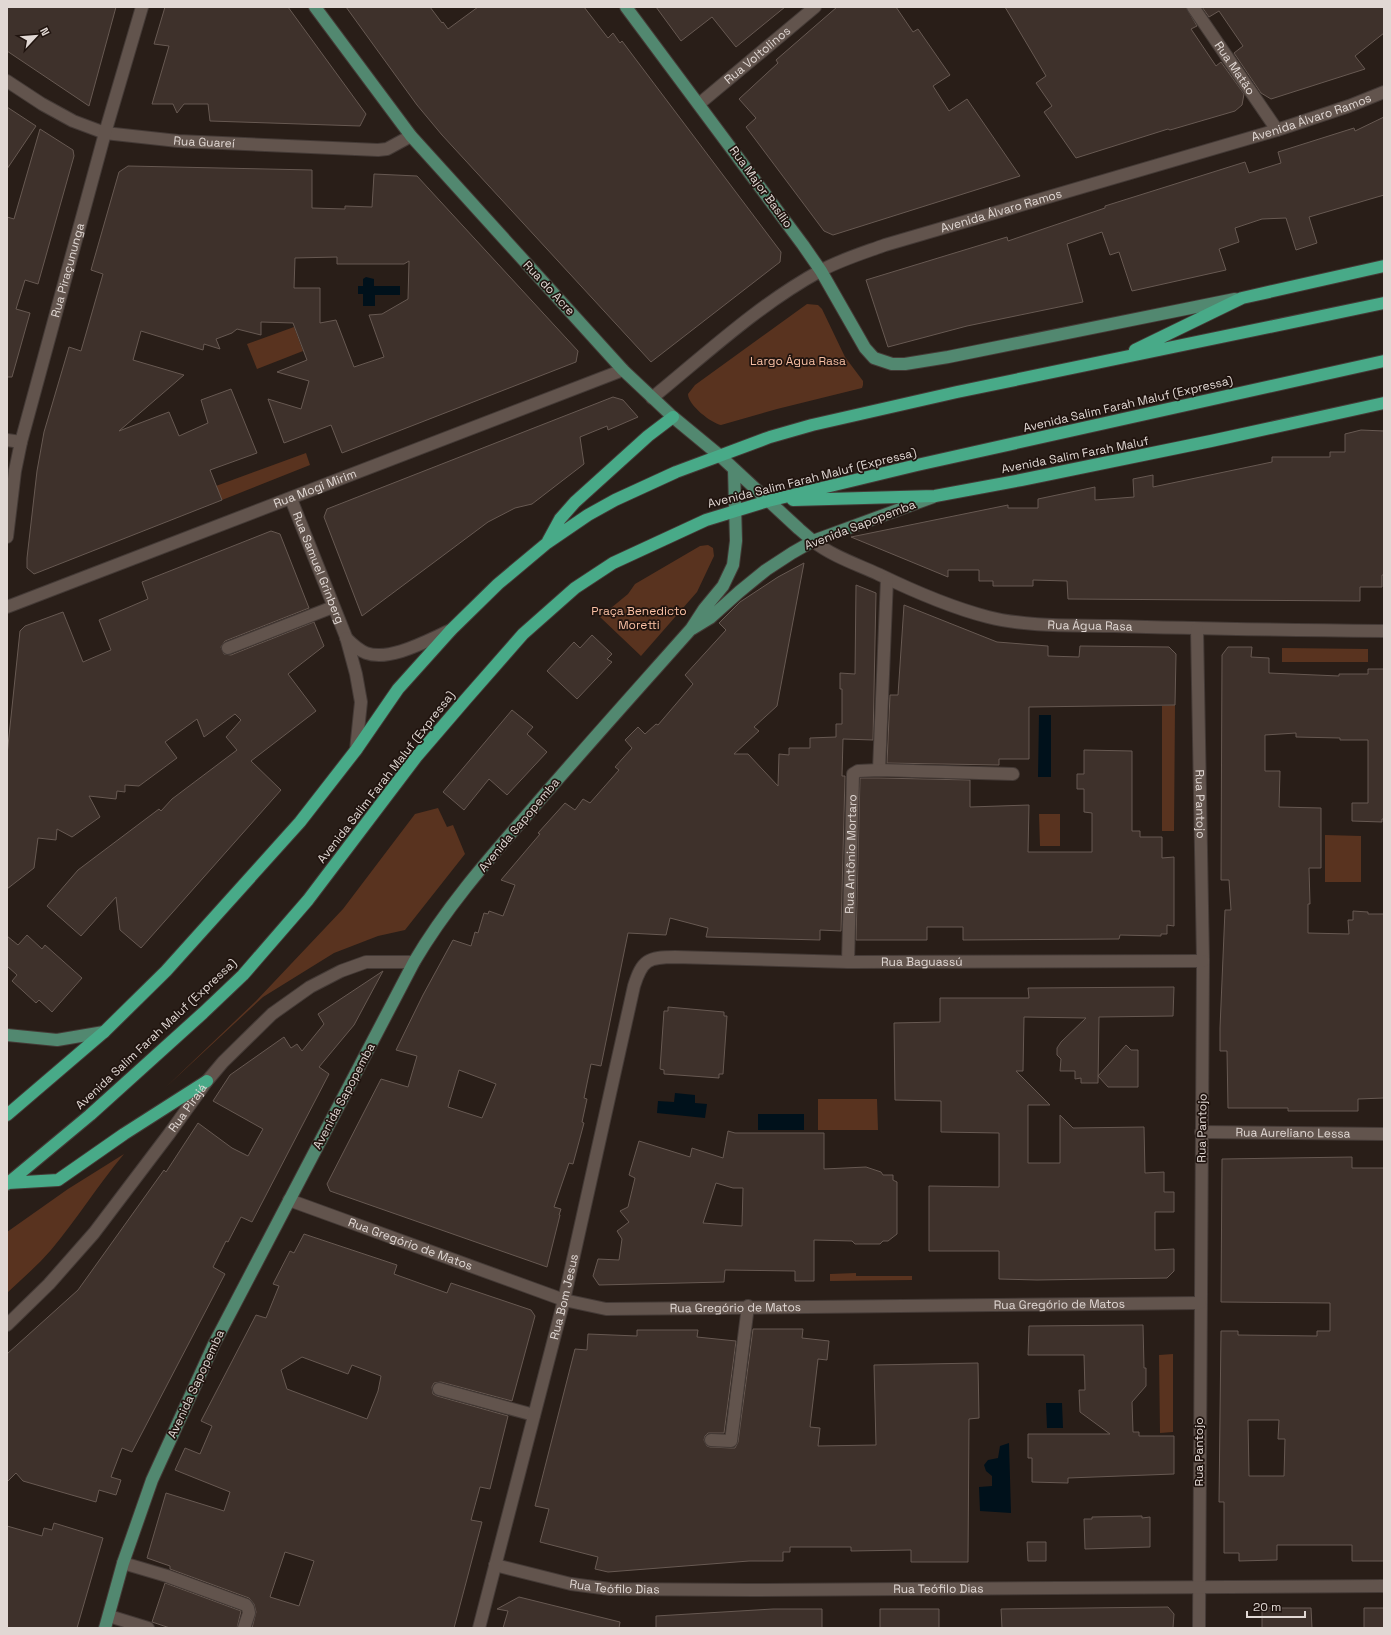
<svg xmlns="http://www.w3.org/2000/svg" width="1391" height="1635" font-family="'Space Grotesk',sans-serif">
  <rect width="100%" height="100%" fill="#291e18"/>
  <path fill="#59331f" d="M 807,304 L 818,305 L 822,309 L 845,357 L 863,381 L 863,385 L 862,388 L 777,409 L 721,425 C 711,423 688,405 688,394 L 695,385 Z
    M 294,327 L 303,351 L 257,369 L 247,344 Z
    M 306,453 L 310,465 L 222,500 L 216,486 Z
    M 708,545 L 713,548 L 714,556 L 697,592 L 641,656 L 600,617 L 628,594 L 635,584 L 700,546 Z
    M 1282,648 L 1368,649 L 1368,662 L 1282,662 Z
    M 1175,705 L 1174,831 L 1162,831 L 1162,706 Z
    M 438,808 L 447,827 L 453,825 L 465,854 L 405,930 L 378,936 L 334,953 L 263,997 L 165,1088 L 256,1001 L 343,909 L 415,814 Z
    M 1039,814 L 1060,814 L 1060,846 L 1040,846 Z
    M 1325,835 L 1361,836 L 1361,882 L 1325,882 Z
    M 818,1099 L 877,1099 L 878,1130 L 818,1130 Z
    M 124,1154 C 98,1185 77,1219 51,1250 C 38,1265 22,1279 7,1293 L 7,1232 L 68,1189 Z
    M 856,1273 L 856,1276 L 912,1276 L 912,1280 L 830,1281 L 830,1274 Z
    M 1173,1354 L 1173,1432 L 1160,1433 L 1159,1355 Z"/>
  <path fill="#00111b" d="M 366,277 L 374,279 L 374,286 L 400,286 L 400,295 L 375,295 L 375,306 L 363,306 L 363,294 L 358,294 L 358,286 L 363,286 L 363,279 Z
    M 1039,715 L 1051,715 L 1051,777 L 1038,777 Z
    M 675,1093 L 695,1095 L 695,1103 L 707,1104 L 705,1118 L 657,1113 L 658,1101 L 674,1102 Z
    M 758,1114 L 804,1114 L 804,1130 L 758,1130 Z
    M 1046,1403 L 1062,1403 L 1063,1428 L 1047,1428 Z
    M 1009,1443 L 1011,1513 L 980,1511 L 979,1487 L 992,1486 L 992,1476 L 986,1471 L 984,1465 L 988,1460 L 998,1458 L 1000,1446 Z"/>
  <path fill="#3e312b" stroke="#675952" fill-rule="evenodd" d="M 7,7 L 116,7 L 89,106 L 7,51 Z
    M 165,7 L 288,7 L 366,114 L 360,126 L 210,121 L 208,104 L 184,104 L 177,113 L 173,104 L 152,104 L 169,46 L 154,44 Z
    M 346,7 L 430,7 L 442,23 L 443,22 L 448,29 L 478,7 L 584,7 L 608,38 L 613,33 L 620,43 L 622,41 L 631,53 L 781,252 L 780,262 L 651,362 L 442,135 L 417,105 Z
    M 656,7 L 785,7 L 736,47 L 712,17 L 681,41 Z
    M 837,7 L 896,7 L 913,32 L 918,29 L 950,75 L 933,86 L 949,111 L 967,99 L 1020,176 L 833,235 L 824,231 L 746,127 L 756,118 L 739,99 L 778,63 L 776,60 Z
    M 1005,7 L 1186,7 L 1197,26 L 1191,29 L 1216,66 L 1221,62 L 1244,94 L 1242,105 L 1235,111 L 1170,130 L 1168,129 L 1076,158 L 1044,112 L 1052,106 L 1036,83 L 1046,76 Z
    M 1202,7 L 1384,7 L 1384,33 L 1355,56 L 1365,69 L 1271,99 L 1261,93 L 1234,53 L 1243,46 L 1219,11 L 1209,17 Z
    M 7,107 L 36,126 L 7,169 Z
    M 1384,117 L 1384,195 L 1309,217 L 1317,243 L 1296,250 L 1286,218 L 1262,219 L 1235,228 L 1239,242 L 1219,249 L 1226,270 L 1132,291 L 1119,252 L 1110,255 L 1102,232 L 1067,244 L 1083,302 L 967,326 L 888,347 L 866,280 L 1007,237 L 1008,241 L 1105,208 L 1105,206 L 1245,162 L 1249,173 L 1281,163 L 1278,152 L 1354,128 L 1355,131 Z
    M 40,129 L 73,150 L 74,156 L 38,284 L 25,280 L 16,309 L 30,313 L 12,377 L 7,377 L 7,217 L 14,219 Z
    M 128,166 L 312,170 L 312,208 L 345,209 L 345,206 L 372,207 L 374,174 L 417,176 L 578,351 L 576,362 L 342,453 L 331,425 L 284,443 L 268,399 L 301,409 L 309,381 L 277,372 L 307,360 L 293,323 L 261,322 L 261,335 L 237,329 L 232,333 L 216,339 L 220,349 L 204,344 L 203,350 L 141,331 L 133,360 L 184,375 L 119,431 L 169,412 L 179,436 L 208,423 L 201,400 L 231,389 L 257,453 L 210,470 L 222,500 L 34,574 L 27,568 L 27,558 L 37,471 L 44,432 L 69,347 L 81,351 L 103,274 L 91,270 L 119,172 ZM 337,257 L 337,264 L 404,264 L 409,261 L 408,299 L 382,314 L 369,315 L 384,357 L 354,367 L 336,320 L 320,323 L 320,288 L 294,288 L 295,258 Z
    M 613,397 L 623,400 L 638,417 L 608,430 L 607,426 L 580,437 L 584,464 L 532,504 L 515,508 L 488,522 L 362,616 L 324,517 L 327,509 Z
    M 1361,430 L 1384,431 L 1384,575 L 1382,575 L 1382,587 L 1360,587 L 1360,601 L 1068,599 L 1067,581 L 1033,580 L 1033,586 L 993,586 L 993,581 L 979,581 L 979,570 L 948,570 L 948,577 L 851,537 L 1008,505 L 1008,508 L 1038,508 L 1038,499 L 1095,487 L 1095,500 L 1134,497 L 1133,479 L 1153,475 L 1153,487 L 1272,462 L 1272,457 L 1330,457 L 1330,452 L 1345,452 L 1345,434 Z
    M 271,531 L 280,534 L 309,608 L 225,641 L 221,647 L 224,654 L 231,655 L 314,622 L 324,646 L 288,674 L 316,711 L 251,761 L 281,790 L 141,948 L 120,930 L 116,897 L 81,936 L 47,906 L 78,870 L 159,809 L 161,811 L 172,799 L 237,750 L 226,737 L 241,720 L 235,714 L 204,737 L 197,719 L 165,742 L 177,758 L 139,786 L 125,785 L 125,792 L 117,791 L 116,799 L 89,796 L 100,817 L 72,837 L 57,829 L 56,840 L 38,838 L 34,868 L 7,889 L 7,755 L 20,631 L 25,626 L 63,612 L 83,662 L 111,650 L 99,620 L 148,599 L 142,582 Z
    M 804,563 L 777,706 L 754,727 L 759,731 L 734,754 L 748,754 L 778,786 L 779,754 L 789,755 L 789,748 L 810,748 L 810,738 L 836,737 L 836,724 L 842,724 L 842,689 L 840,689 L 840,673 L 855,674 L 856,585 L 876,593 L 873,740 L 843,739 L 842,776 L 845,776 L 841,931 L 820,930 L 820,940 L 706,937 L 708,928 L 670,918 L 666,935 L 628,933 L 601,1066 L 591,1064 L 584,1098 L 587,1099 L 582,1122 L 584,1123 L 573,1164 L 569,1163 L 554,1207 L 561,1209 L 559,1215 L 560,1215 L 547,1267 L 330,1191 L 327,1184 L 381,1079 L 408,1087 L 417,1056 L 396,1050 L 423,995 L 453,940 L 471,946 L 475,932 L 478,933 L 484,913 L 488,914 L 489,911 L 503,916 L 515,885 L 501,880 L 540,834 L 538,833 L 565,803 L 575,810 L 583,799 L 590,803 L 619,770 L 615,767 L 632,748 L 625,740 L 638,727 L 645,734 L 656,724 L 658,725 L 693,684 L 685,675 L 726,630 L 719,623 L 740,602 L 778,577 ZM 459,1070 L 496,1084 L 482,1118 L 448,1107 Z
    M 904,605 L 997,642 L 1048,646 L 1048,656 L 1079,657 L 1080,646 L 1169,647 L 1176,654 L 1175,705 L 1029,707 L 1029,759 L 999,759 L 999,765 L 887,763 L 890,695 L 898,695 Z
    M 592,635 L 612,654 L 607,659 L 612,662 L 577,699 L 547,671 L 574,642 L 580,648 Z
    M 1228,647 L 1252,647 L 1251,657 L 1269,658 L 1269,673 L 1339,676 L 1339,674 L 1368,674 L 1368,669 L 1384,669 L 1384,819 L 1382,819 L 1382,822 L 1352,821 L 1352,803 L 1368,803 L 1368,740 L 1340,740 L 1340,738 L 1296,737 L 1296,733 L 1265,735 L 1265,771 L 1280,771 L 1279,807 L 1321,808 L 1321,868 L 1309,868 L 1310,904 L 1308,904 L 1308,933 L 1349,934 L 1348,920 L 1353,920 L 1353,911 L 1368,912 L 1368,914 L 1384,914 L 1384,1098 L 1358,1099 L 1358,1111 L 1288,1111 L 1288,1108 L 1228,1108 L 1227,1051 L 1220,1051 L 1220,1028 L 1225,910 L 1231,910 L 1229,880 L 1221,880 L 1222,655 Z
    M 512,710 L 533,727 L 527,734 L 547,752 L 507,795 L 489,779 L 464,810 L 443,792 Z
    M 1084,750 L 1132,751 L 1132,831 L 1140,831 L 1140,837 L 1162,837 L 1162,858 L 1174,857 L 1174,926 L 1167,925 L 1167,934 L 1161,934 L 1161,936 L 1120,935 L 1119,939 L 963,940 L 963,927 L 927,927 L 927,940 L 856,940 L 860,778 L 879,778 L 970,780 L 970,807 L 1029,805 L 1028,852 L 1092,852 L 1092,813 L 1084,812 L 1084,789 L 1077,789 L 1077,774 L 1084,774 Z
    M 27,935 L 42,949 L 45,945 L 82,978 L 52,1012 L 39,1000 L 36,1003 L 12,981 L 17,975 L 7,966 L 7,936 L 18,945 Z
    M 383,971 L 354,1025 L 319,1067 L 329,1074 L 252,1222 L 241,1217 L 228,1242 L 226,1241 L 213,1267 L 225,1274 L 132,1452 L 122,1448 L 111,1477 L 121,1480 L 116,1495 L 99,1490 L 96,1502 L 23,1481 L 16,1473 L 7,1482 L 7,1354 L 78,1290 L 164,1170 L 166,1172 L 198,1123 L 232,1148 L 248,1156 L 263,1129 L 213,1101 L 230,1075 L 284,1037 L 291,1048 L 297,1044 L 302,1051 L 324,1024 L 318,1014 Z
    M 1174,987 L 1173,1016 L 1099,1017 L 1098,1083 L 1081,1083 L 1081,1078 L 1075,1079 L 1075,1071 L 1060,1071 L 1061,1059 L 1057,1055 L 1057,1048 L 1061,1042 L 1086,1018 L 1024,1017 L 1023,1071 L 1016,1071 L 1050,1105 L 1028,1105 L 1028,1163 L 1060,1163 L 1060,1115 L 1073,1128 L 1144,1127 L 1145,1173 L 1164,1172 L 1164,1192 L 1174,1192 L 1174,1212 L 1155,1212 L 1155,1250 L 1174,1249 L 1174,1271 L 1167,1278 L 1037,1280 L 999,1279 L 999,1251 L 929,1251 L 929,1186 L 999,1187 L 999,1133 L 941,1132 L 941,1101 L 895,1100 L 894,1023 L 940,1022 L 940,998 L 1029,998 L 1028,988 Z
    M 668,1007 L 724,1012 L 724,1016 L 727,1016 L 723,1074 L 719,1074 L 719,1078 L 664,1074 L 664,1070 L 660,1069 L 664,1011 L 668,1011 Z
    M 1126,1045 L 1131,1050 L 1138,1050 L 1138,1087 L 1108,1087 L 1098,1076 Z
    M 728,1131 L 735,1133 L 824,1133 L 824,1169 L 866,1167 L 881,1172 L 883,1175 L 893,1175 L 893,1180 L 897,1182 L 897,1234 L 888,1241 L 883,1241 L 880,1244 L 855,1244 L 852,1241 L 814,1240 L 814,1281 L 795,1281 L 795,1271 L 725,1270 L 724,1282 L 599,1285 L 593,1276 L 598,1259 L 619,1260 L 622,1239 L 617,1231 L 629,1222 L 620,1211 L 628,1207 L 635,1178 L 629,1175 L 639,1141 L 690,1157 L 692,1148 L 723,1158 ZM 716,1183 L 733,1188 L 743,1188 L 742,1226 L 703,1223 Z
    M 1352,1157 L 1352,1168 L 1384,1168 L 1384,1561 L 1352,1561 L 1352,1545 L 1277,1545 L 1277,1560 L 1239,1561 L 1239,1553 L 1224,1553 L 1224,1502 L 1219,1502 L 1221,1331 L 1238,1331 L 1238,1335 L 1317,1336 L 1317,1331 L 1330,1331 L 1330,1303 L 1221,1302 L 1222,1159 ZM 1248,1420 L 1279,1420 L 1278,1439 L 1285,1439 L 1284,1476 L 1249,1476 Z
    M 304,1234 L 397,1265 L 394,1274 L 447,1293 L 451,1283 L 531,1310 L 535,1316 L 512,1401 L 441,1382 L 434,1383 L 432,1387 L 433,1394 L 437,1396 L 508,1416 L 490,1489 L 480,1487 L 471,1520 L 482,1522 L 454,1628 L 252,1628 L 256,1612 L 254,1604 L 249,1598 L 170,1569 L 170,1566 L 147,1558 L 166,1493 L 224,1511 L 230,1492 L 175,1470 L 185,1448 L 200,1454 L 212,1426 L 201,1421 L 256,1315 L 266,1318 L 279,1286 L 273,1284 L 290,1251 L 294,1253 ZM 302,1357 L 348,1374 L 352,1365 L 381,1376 L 378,1391 L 367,1419 L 287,1389 L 281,1370 ZM 285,1552 L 314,1561 L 299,1606 L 270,1597 Z
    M 1143,1325 L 1144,1368 L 1146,1368 L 1146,1386 L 1132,1402 L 1133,1432 L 1139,1432 L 1139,1436 L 1174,1436 L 1174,1474 L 1068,1478 L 1068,1483 L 1032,1482 L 1032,1458 L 1028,1458 L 1028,1434 L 1110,1434 L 1080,1412 L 1079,1390 L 1085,1390 L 1084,1355 L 1028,1355 L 1029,1326 Z
    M 753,1329 L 803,1329 L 802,1338 L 829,1341 L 827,1360 L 818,1359 L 810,1427 L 820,1428 L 818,1446 L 876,1445 L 874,1365 L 978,1363 L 979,1418 L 969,1419 L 968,1562 L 911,1562 L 911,1550 L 851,1551 L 851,1547 L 790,1547 L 790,1552 L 783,1552 L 783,1561 L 749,1561 L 608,1572 L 595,1569 L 598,1557 L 540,1542 L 549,1509 L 535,1506 L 575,1349 L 587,1350 L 588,1334 L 637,1336 L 637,1330 L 698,1330 L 697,1337 L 736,1341 L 724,1433 L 708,1433 L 705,1436 L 704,1440 L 707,1446 L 710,1447 L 731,1448 L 735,1448 L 738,1442 Z
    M 1142,1516 L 1142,1518 L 1150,1517 L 1150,1547 L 1085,1549 L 1084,1519 L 1092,1519 L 1092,1517 Z
    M 54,1523 L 103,1538 L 77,1628 L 7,1628 L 7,1526 L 42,1536 L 44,1528 L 52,1530 Z
    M 1027,1542 L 1046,1542 L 1046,1561 L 1028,1561 Z
    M 165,1583 L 241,1611 L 237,1628 L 170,1628 L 152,1622 Z
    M 519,1597 L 620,1622 L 619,1628 L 503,1628 L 508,1611 L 497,1609 Z
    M 1168,1607 L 1174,1614 L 1173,1628 L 1002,1628 L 1001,1609 Z
    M 1263,1608 L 1311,1608 L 1312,1628 L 1262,1628 L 1262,1611 L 1264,1612 Z
    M 1364,1608 L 1384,1608 L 1384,1628 L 1364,1628 Z
    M 773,1609 L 822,1609 L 822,1628 L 656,1628 L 656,1616 Z
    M 880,1609 L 939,1609 L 939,1628 L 880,1628 Z"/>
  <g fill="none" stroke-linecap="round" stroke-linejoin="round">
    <g stroke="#443a36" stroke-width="14">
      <g id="minor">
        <path id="s1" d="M 1193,7 L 1277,130"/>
        <path id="s2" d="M 7,81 L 42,104 L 73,121 L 105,133 L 178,141 L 378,150 L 387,149 L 411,136"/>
        <path id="s3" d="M 699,104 L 815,7"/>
        <path id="s4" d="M 652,398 C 706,354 758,305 820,271 C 840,260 863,253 885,245 L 1277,130 L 1349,106 L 1384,92"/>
        <path d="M 7,440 L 21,442"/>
        <path id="s5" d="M 291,499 L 346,637 L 356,674 L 361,702 L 356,750"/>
        <path id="s6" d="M 7,537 L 15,471 L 21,442 L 105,133 L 142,7"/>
        <path id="s7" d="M 813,541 C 832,556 856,564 878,574 C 911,590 953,608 988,617 C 1027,627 1074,625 1114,626 C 1204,629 1294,630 1384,631"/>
        <path id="s8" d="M 7,607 L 623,370"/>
        <path id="s9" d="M 1197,629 L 1203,961 L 1199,1628"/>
        <path d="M 346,638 C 352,644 358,650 366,653 C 390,662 428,640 451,630"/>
        <path d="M 228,648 L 333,607"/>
        <path d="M 879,770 L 887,579"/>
        <path id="s10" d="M 848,962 L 853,774 L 858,771 L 879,770 L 1013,774"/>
        <path id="s11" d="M 1201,1132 L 1384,1134"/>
        <path id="s12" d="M 289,1200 L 564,1300 L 606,1309 L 1200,1303"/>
        <path id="s13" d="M 7,1325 L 49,1284 L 94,1233 L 169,1134 L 207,1081 L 223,1062 L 272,1014 L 310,987 L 341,971 L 366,962 L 414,962"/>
        <path d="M 439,1389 L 534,1415"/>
        <path d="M 711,1440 L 731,1441 L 748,1306"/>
        <path d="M 123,1563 L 167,1576 L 246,1605 L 248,1608 L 249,1613 L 244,1628"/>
        <path id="s14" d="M 495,1565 L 571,1584 L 610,1589 L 750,1590 L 1384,1586"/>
        <path d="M 109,1616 L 148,1628"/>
        <path id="s15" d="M 479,1628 L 564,1300 L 634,986 C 642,960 648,957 675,957 L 848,962 L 1203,961"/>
      </g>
    </g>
    <g stroke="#443a36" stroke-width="14">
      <path id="major" d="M 315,7 L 411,136 L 623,370 L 673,417 L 719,455 L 799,529 L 813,541
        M 626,7 L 803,245 L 821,271 L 865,348 L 874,358 L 892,364 L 905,364 L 948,357 L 1235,299
        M 692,629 L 710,618 L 739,592 L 766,570 L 792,553 L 813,541 L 933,497
        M 7,1035 L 57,1040 L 104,1032
        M 105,1628 L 123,1563 L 152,1480 L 214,1344 L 414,962 C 445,909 486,862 526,816 C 580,753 636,691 691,629 L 704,609 L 723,586 L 733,565 L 736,541 L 734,469"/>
    </g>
    <g stroke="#443a36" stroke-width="14">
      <path id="highway" d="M 1135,350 L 1242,298 L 1384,266
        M 793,500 L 935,496 L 1021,480 L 1211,441 L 1384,403
        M 548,541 L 560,519 L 575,502 L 648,436 L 673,417
        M 7,1115 L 104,1032 L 166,971 L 300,822 L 356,750 L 398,689 L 451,630 L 498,584 L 547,543 L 588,515 L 615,500 L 676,472 L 770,437 L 812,425 L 957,392 L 1384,303
        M 8,1183 L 58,1180 L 124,1134 L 207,1081
        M 7,1184 L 90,1115 L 203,1013 L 243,975 L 308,900 L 417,756 L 466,699 L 523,634 L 575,588 L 613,563 L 706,520 L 768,501 L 917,465 L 1384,361"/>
    </g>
    <use href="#minor" stroke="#62544d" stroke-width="12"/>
    <use href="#major" stroke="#528870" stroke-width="12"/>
    <use href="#highway" stroke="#48aa88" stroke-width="12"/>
  </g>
  <g text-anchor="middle" stroke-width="3.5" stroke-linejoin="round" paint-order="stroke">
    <g font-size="12" fill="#e1d8d4" stroke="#20140f">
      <text dy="4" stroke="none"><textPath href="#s3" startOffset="76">Rua Voltolinos</textPath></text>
      <text dy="4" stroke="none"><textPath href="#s1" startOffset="74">Rua Matão</textPath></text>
      <text dy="4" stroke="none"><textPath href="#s4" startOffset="726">Avenida Álvaro Ramos</textPath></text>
      <text dy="4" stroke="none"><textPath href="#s2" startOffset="211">Rua Guareí</textPath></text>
      <text transform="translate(761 187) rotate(54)" y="4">Rua Major Basílio</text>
      <text dy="4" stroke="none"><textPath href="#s4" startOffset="402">Avenida Álvaro Ramos</textPath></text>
      <text dy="4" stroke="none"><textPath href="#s6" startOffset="274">Rua Piraçununga</textPath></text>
      <text transform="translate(549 288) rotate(47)" y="4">Rua do Acre</text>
      <text transform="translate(1128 404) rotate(-13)" y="4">Avenida Salim Farah Maluf (Expressa)</text>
      <text transform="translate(1075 455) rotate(-11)" y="4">Avenida Salim Farah Maluf</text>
      <text transform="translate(812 478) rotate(-14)" y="4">Avenida Salim Farah Maluf (Expressa)</text>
      <text dy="4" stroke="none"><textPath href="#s8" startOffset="330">Rua Mogi Mirim</textPath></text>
      <text transform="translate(860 525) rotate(-21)" y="4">Avenida Sapopemba</text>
      <text dy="4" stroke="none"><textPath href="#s5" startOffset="74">Rua Samuel Grinberg</textPath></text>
      <text dy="4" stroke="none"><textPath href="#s7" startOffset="294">Rua Água Rasa</textPath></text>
      <text transform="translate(386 777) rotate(-52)" y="4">Avenida Salim Farah Maluf (Expressa)</text>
      <text dy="4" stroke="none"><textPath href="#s9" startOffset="175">Rua Pantojo</textPath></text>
      <text transform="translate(519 825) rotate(-50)" y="4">Avenida Sapopemba</text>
      <text dy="4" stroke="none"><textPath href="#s10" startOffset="108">Rua Antônio Mortaro</textPath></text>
      <text dy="4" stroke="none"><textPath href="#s15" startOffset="964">Rua Baguassú</textPath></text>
      <text transform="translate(156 1034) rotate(-43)" y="4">Avenida Salim Farah Maluf (Expressa)</text>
      <text transform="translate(344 1096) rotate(-62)" y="4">Avenida Sapopemba</text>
      <text dy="4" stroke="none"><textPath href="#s13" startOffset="283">Rua Pirajá</textPath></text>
      <text transform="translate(1202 1128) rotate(-89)" y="4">Rua Pantojo</text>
      <text dy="4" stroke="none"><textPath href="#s11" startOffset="92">Rua Aureliano Lessa</textPath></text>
      <text dy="4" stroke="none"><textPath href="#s12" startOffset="129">Rua Gregório de Matos</textPath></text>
      <text dy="4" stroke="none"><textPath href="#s15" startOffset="342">Rua Bom Jesus</textPath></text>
      <text dy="4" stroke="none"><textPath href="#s12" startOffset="789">Rua Gregório de Matos</textPath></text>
      <text dy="4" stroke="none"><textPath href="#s12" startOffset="465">Rua Gregório de Matos</textPath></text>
      <text transform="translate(196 1384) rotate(-65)" y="4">Avenida Sapopemba</text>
      <text transform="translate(1199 1452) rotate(-90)" y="4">Rua Pantojo</text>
      <text dy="4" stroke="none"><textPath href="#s14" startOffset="122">Rua Teófilo Dias</textPath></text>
      <text dy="4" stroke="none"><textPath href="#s14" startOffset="446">Rua Teófilo Dias</textPath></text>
    </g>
    <g font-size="12" fill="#f8bfa3" stroke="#20140f">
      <text x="798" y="365">Largo Água Rasa</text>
      <text x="639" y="615">Praça Benedicto<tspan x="639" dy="14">Moretti</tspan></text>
    </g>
  </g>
  <rect width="1391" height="1635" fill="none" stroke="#e1d8d4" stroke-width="16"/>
  <g transform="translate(36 36) rotate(64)" stroke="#20140f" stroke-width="3" paint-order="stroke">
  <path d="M0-3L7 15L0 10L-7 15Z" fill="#e1d8d4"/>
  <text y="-6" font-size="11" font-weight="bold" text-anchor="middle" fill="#e1d8d4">N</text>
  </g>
  <path d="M1247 1611v6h58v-6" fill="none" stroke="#e1d8d4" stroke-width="2"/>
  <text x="1253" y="1611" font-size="12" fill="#e1d8d4" stroke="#20140f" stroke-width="3" paint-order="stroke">20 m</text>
</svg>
